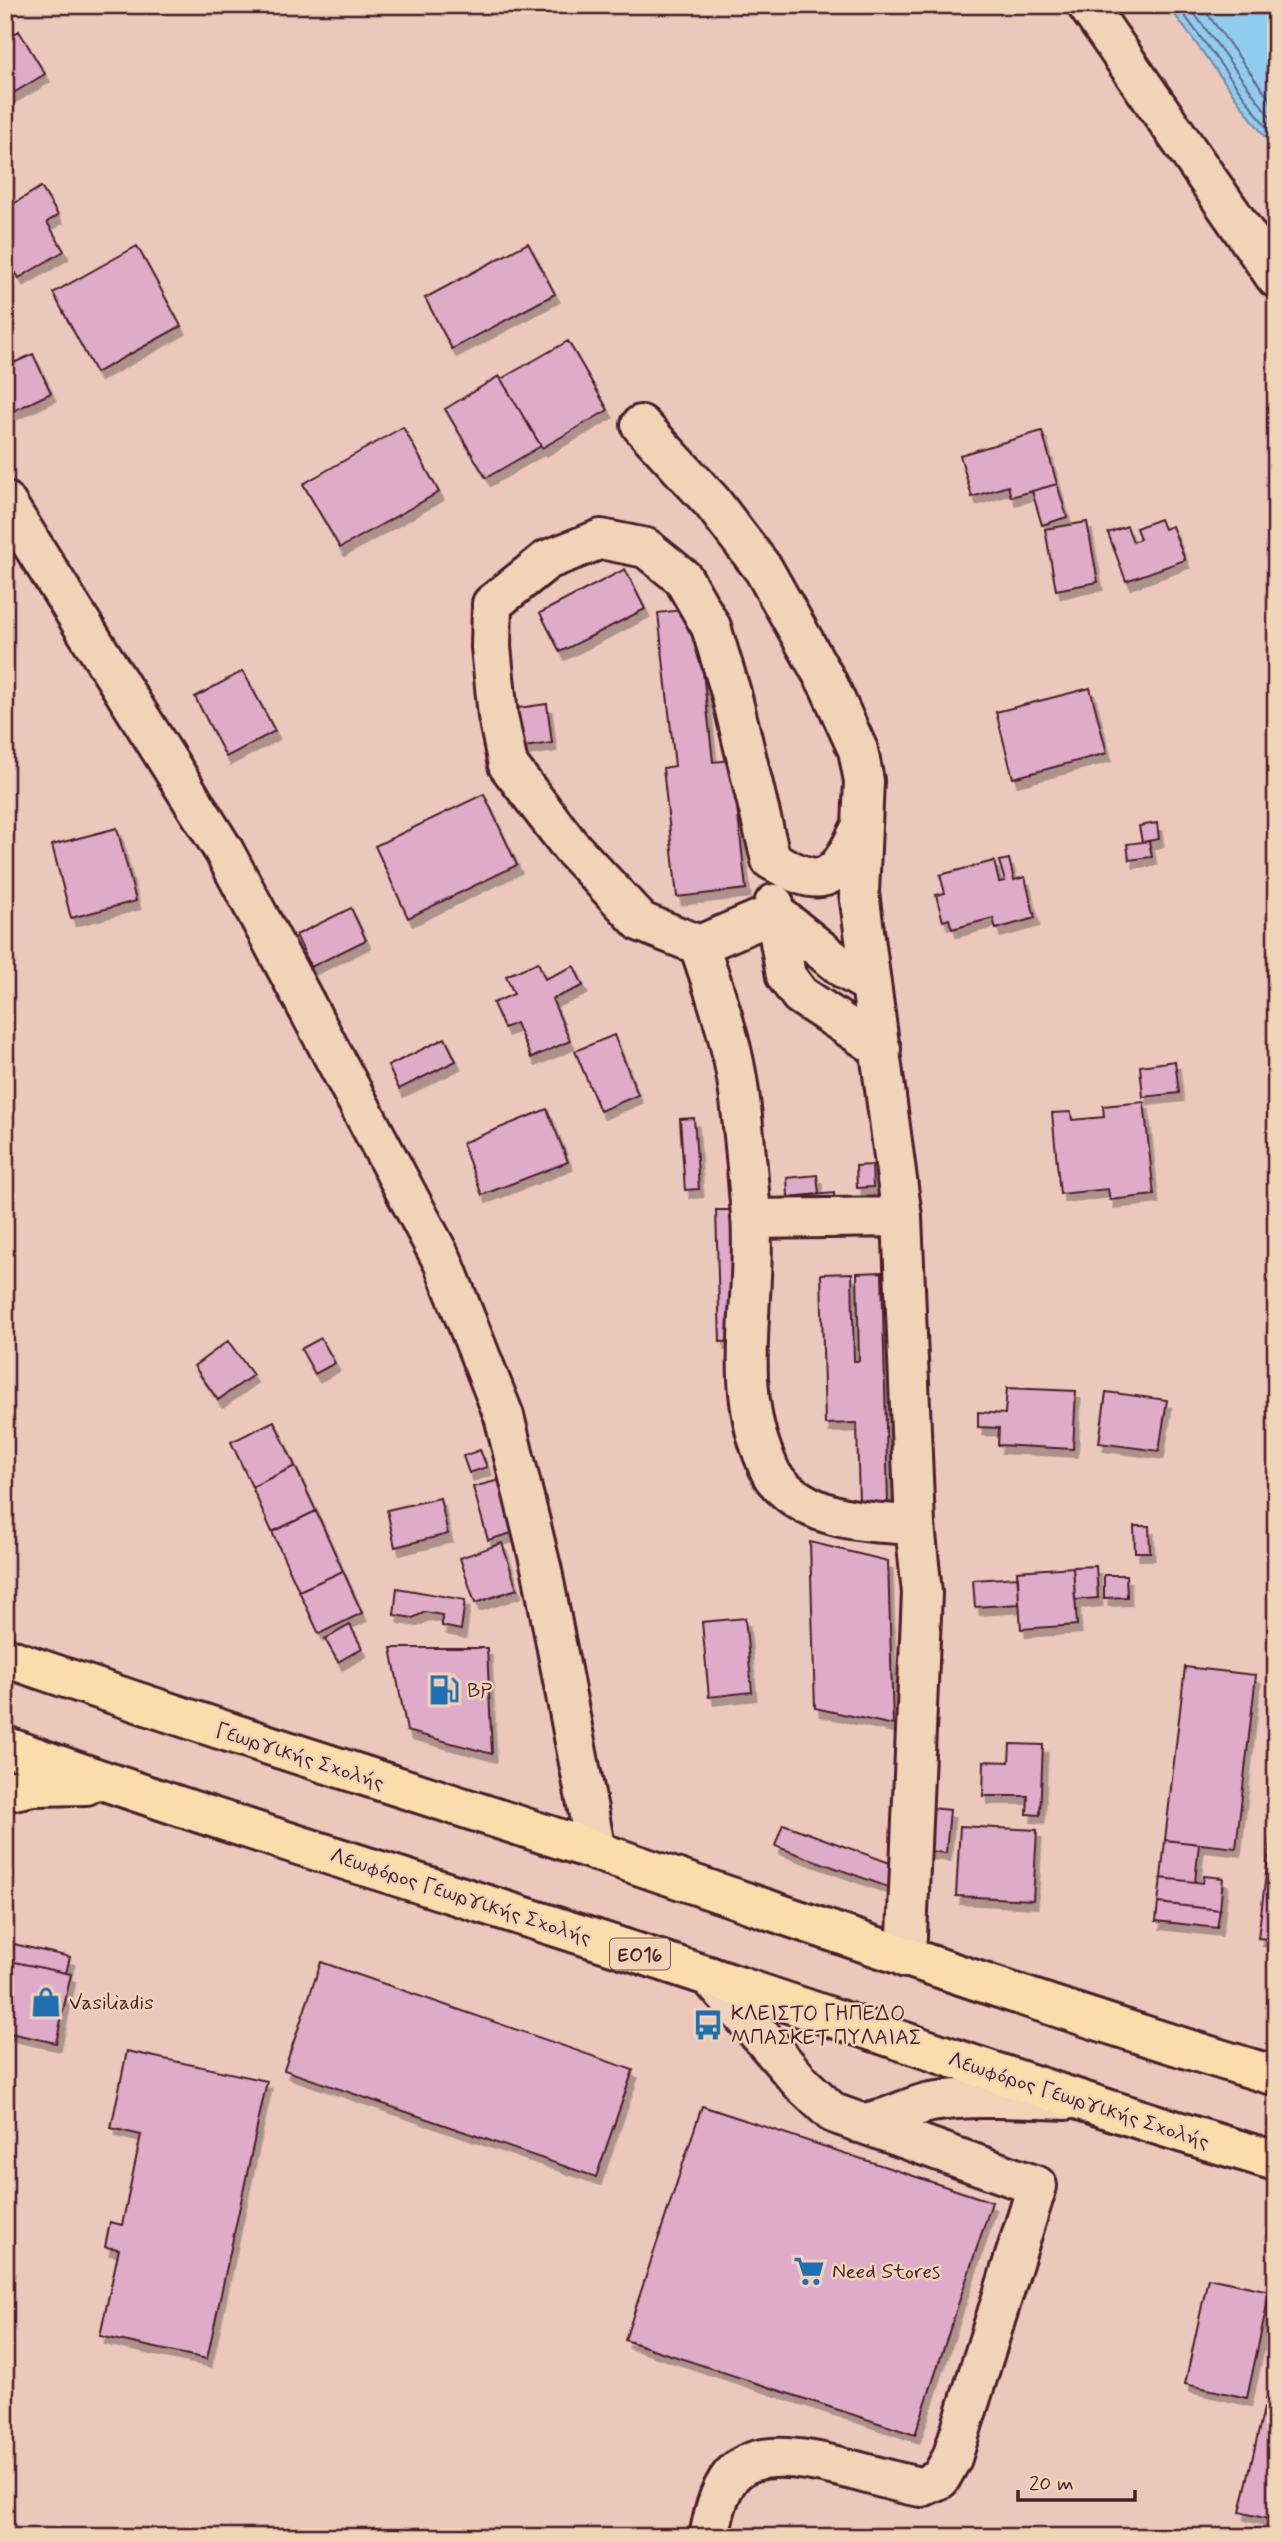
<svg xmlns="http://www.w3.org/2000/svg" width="1281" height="2542" font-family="Mynerve,sans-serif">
  <defs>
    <filter id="shadow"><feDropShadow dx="4.5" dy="8" stdDeviation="0" flood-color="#0004"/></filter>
  </defs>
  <rect width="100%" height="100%" fill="#ebc7bc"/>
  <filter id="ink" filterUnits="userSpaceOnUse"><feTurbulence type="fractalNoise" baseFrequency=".0143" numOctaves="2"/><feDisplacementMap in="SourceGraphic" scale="14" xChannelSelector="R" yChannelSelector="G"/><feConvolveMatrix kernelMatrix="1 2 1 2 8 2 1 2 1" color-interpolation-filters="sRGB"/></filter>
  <g filter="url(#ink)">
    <path fill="#90ccf0" stroke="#7487a1" stroke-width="2" d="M 1168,5 L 1276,5 L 1276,152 Z"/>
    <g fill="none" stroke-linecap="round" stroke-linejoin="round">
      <path stroke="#66647a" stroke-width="2" d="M 1177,5 L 1276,140
        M 1188,5 L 1276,125
        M 1201,5 L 1276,108"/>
    </g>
    <path fill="#deabc8" stroke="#4a1f2b" stroke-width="2" filter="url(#shadow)" d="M 19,31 L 45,74 L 5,98 L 5,40 Z
      M 41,187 L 58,215 L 47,222 L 64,251 L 19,278 L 5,255 L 5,209 Z
      M 528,243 L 555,294 L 452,349 L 425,298 Z
      M 137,246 L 181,326 L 96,373 L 53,293 Z
      M 568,341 L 608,410 L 542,448 L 501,379 Z
      M 33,354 L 51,393 L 5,415 L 5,367 Z
      M 499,376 L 541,446 L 486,478 L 445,409 Z
      M 403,427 L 439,492 L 340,548 L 303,484 Z
      M 1042,431 L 1057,484 L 1011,497 L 1008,486 L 972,497 L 960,455 Z
      M 1057,484 L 1067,517 L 1042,525 L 1032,491 Z
      M 1160,519 L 1164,529 L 1172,526 L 1185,560 L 1126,581 L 1108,533 L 1127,526 L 1133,542 L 1140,539 L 1136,528 Z
      M 1087,522 L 1098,582 L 1056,590 L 1045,529 Z
      M 625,569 L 645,609 L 560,652 L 540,613 Z
      M 696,608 L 713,762 L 732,760 L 746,889 L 677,897 L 663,768 L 675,766 L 658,613 Z
      M 243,671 L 275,731 L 226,757 L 195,697 Z
      M 1090,688 L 1107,753 L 1013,778 L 996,712 Z
      M 547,704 L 552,743 L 517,748 L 511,709 Z
      M 484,794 L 517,865 L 408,918 L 375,846 Z
      M 1157,823 L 1159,839 L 1142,842 L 1139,826 Z
      M 117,828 L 136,901 L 71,918 L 52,845 Z
      M 1149,841 L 1152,857 L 1129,860 L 1127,844 Z
      M 1009,859 L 1014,880 L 1025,877 L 1035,918 L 996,929 L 993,918 L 952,929 L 949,919 L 943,921 L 936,895 L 945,893 L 940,875 L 994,861 L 999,882 L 1005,881 L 999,861 Z
      M 351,908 L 366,940 L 311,967 L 296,935 Z
      M 538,962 L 545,979 L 574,966 L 583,986 L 552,999 L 570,1041 L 531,1058 L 516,1023 L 504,1028 L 493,1003 L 514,994 L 506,976 Z
      M 614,1035 L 638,1095 L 600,1111 L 575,1051 Z
      M 445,1038 L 456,1061 L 399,1089 L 388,1066 Z
      M 1175,1061 L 1179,1093 L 1143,1097 L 1140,1066 Z
      M 1144,1102 L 1154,1195 L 1110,1200 L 1108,1189 L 1060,1194 L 1052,1113 L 1071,1112 L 1072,1120 L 1104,1117 L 1103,1106 Z
      M 547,1109 L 568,1162 L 482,1195 L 462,1143 Z
      M 694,1118 L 699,1189 L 685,1190 L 680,1119 Z
      M 872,1165 L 873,1187 L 857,1188 L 856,1166 Z
      M 817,1175 L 819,1194 L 788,1197 L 787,1178 Z
      M 834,1193 L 835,1210 L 795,1214 L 793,1197 Z
      M 716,1210 L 738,1210 L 743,1341 L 720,1342 Z
      M 882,1272 L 888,1504 L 859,1505 L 857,1423 L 825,1424 L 821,1274 L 852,1273 L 854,1361 L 859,1361 L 857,1273 Z
      M 321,1338 L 335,1363 L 315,1374 L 301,1349 Z
      M 228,1341 L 253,1375 L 218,1400 L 194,1366 Z
      M 1007,1388 L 1076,1391 L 1073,1449 L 998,1445 L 999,1428 L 978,1427 L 978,1412 L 1005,1414 Z
      M 1106,1392 L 1167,1400 L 1159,1451 L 1099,1443 Z
      M 274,1421 L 295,1466 L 252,1487 L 231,1442 Z
      M 480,1450 L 487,1467 L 469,1473 L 463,1456 Z
      M 295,1466 L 316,1511 L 272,1532 L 252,1487 Z
      M 500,1480 L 515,1532 L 488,1540 L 473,1487 Z
      M 440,1498 L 448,1534 L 395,1547 L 387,1510 Z
      M 316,1511 L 343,1571 L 299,1591 L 272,1532 Z
      M 1134,1526 L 1149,1526 L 1150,1552 L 1135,1552 Z
      M 810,1542 L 888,1561 L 893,1725 L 815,1708 Z
      M 502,1543 L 517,1589 L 475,1603 L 460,1558 Z
      M 1096,1566 L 1098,1598 L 1075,1600 L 1073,1567 Z
      M 1073,1567 L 1077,1625 L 1021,1629 L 1017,1571 Z
      M 343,1571 L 362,1613 L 319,1634 L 299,1591 Z
      M 1104,1575 L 1126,1575 L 1127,1597 L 1104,1598 Z
      M 1018,1577 L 1019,1604 L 975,1607 L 973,1580 Z
      M 397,1588 L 465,1600 L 461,1630 L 442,1626 L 442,1615 L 425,1612 L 413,1618 L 394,1615 Z
      M 745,1618 L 752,1692 L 709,1697 L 702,1622 Z
      M 350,1625 L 362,1648 L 338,1662 L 325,1639 Z
      M 391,1648 L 487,1648 L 492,1754 L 407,1731 Z
      M 1185,1667 L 1256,1675 L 1236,1848 L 1165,1840 Z
      M 1010,1744 L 1043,1745 L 1040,1815 L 1027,1814 L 1028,1796 L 983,1796 L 984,1761 L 1009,1762 Z
      M 1276,1793 L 1276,1940 L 1258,1938 Z
      M 922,1807 L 950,1810 L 946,1853 L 918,1850 Z
      M 783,1824 L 904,1868 L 896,1890 L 775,1846 Z
      M 960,1826 L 1037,1830 L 1033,1900 L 956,1896 Z
      M 1165,1840 L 1199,1844 L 1195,1882 L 1161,1878 Z
      M 1204,1876 L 1223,1878 L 1220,1910 L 1158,1903 L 1161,1878 L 1203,1883 Z
      M 1158,1903 L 1220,1910 L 1217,1928 L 1156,1921 Z
      M 5,1942 L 70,1957 L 66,1973 L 5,1960 Z
      M 5,1960 L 71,1974 L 56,2043 L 5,2032 Z
      M 321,1962 L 633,2070 L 596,2177 L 284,2070 Z
      M 127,2051 L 267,2081 L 207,2359 L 100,2336 L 119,2249 L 105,2247 L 110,2222 L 122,2225 L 141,2135 L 111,2128 Z
      M 702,2106 L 992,2202 L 915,2435 L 625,2340 Z
      M 1208,2278 L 1270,2291 L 1247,2398 L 1185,2384 Z
      M 1276,2357 L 1276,2403 L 1266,2400 Z
      M 1264,2408 L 1276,2410 L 1276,2521 L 1240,2512 Z"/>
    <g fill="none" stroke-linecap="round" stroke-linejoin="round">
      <g stroke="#4a1f2b" stroke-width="44">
        <path id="minor" d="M 1087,5 L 1276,278
          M 641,425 L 712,502 L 764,570 L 829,686 L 858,750 L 864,781 L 859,893 L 902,1217 L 915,1525 L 922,1593 L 906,1958
          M 5,501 L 224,851 L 443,1262 L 504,1416 L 542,1571 L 596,1851
          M 859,831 C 834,884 822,889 771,860 L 731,693 L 711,627 L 683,578 L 646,548 L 601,539 L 547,560 L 492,604 L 491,647 L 498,716 L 508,765 L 571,847 L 641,922 L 699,945 L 775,913 L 786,976 L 800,995 L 881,1049
          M 774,904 L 775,913 L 846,970 L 870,984
          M 699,945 C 713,987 728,1029 736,1073 C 744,1119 747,1169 751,1216 C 757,1294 733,1378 763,1454 C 766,1461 769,1471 774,1478 C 809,1521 864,1522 915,1525
          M 751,1219 L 902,1217
          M 709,1976 L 803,2085 L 833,2113 L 1037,2186 L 952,2458 L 940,2479 L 922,2487 C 874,2481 767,2432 731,2476 C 718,2492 713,2517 709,2537
          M 859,2123 C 885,2122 906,2107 931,2102 C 975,2095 1022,2099 1066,2100"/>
      </g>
      <g stroke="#4a1f2b" stroke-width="44">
        <path id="major" d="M 5,1657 C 202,1726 401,1786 599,1852 C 824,1928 1048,2008 1276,2076
          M 5,1746 C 218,1823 435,1887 650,1957 C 859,2025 1065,2099 1276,2161
          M 5,1792 L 33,1786 L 86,1785"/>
      </g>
      <use href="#minor" stroke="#f1d3b7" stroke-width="38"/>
      <use href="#major" stroke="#fddcac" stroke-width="38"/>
    </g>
  </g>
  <defs>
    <g id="fuel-bare" transform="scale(2.415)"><path d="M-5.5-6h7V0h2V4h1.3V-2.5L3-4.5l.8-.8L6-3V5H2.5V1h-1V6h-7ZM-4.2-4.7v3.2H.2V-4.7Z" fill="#1f6fb2" stroke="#f1d3b7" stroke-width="2.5" paint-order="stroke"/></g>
    <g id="shop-bare" transform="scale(2.415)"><path d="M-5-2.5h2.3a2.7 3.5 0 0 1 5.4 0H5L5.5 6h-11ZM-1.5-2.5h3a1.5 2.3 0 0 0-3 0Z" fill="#1f6fb2" stroke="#f1d3b7" stroke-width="2.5" paint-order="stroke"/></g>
    <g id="bus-bare" transform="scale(2.415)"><path d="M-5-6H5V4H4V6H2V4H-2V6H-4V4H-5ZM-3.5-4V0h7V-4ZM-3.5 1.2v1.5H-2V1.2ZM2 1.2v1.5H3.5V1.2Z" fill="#1f6fb2" stroke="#f1d3b7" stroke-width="2.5" paint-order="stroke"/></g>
    <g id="supermarket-bare" transform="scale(2.415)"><path d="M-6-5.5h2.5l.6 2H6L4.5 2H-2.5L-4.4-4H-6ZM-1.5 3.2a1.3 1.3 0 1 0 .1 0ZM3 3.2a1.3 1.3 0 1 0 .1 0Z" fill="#1f6fb2" stroke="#f1d3b7" stroke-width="2.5" paint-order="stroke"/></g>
  </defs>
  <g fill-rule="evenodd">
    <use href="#fuel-bare" x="444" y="1690"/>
    <use href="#shop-bare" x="46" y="2002"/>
    <use href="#bus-bare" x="708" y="2025"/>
    <use href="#supermarket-bare" x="809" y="2271"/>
  </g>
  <g text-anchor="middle" stroke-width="5" stroke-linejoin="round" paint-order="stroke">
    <rect fill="#f1d3b7" stroke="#7c5555" stroke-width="2" x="610" y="1938.5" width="60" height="31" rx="5"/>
    <g font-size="19" font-weight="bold" fill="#4a1f2b">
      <text x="640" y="1961">ΕΟ16</text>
    </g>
    <g font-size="21" fill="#4a1f2b" stroke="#f1d3b7" text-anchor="start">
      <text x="467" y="1697">BP</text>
      <text x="69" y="2009">Vasiliadis</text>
      <text x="731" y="2020">ΚΛΕΙΣΤΟ ΓΗΠΕΔΟ<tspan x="731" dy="24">ΜΠΑΣΚΕΤ ΠΥΛΑΙΑΣ</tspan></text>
      <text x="832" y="2278">Need Stores</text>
    </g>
    <g font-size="21" fill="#4a1f2b" stroke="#f1d3b7">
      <text transform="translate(300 1756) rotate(18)" y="7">Γεωργικής Σχολής</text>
      <text transform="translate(461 1896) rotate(18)" y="7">Λεωφόρος Γεωργικής Σχολής</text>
      <text transform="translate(1079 2100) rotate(18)" y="7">Λεωφόρος Γεωργικής Σχολής</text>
    </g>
  </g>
  <rect width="1281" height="2542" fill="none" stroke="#f1d3b7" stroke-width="28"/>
  <rect x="14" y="14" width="1253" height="2514" fill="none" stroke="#4a1f2b" stroke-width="2.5" filter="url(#ink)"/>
  <path d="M1018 2490v10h117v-10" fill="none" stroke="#4a1f2b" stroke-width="3.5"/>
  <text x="1029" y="2490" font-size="21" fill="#4a1f2b" stroke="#f1d3b7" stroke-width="5" paint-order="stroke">20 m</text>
</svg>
